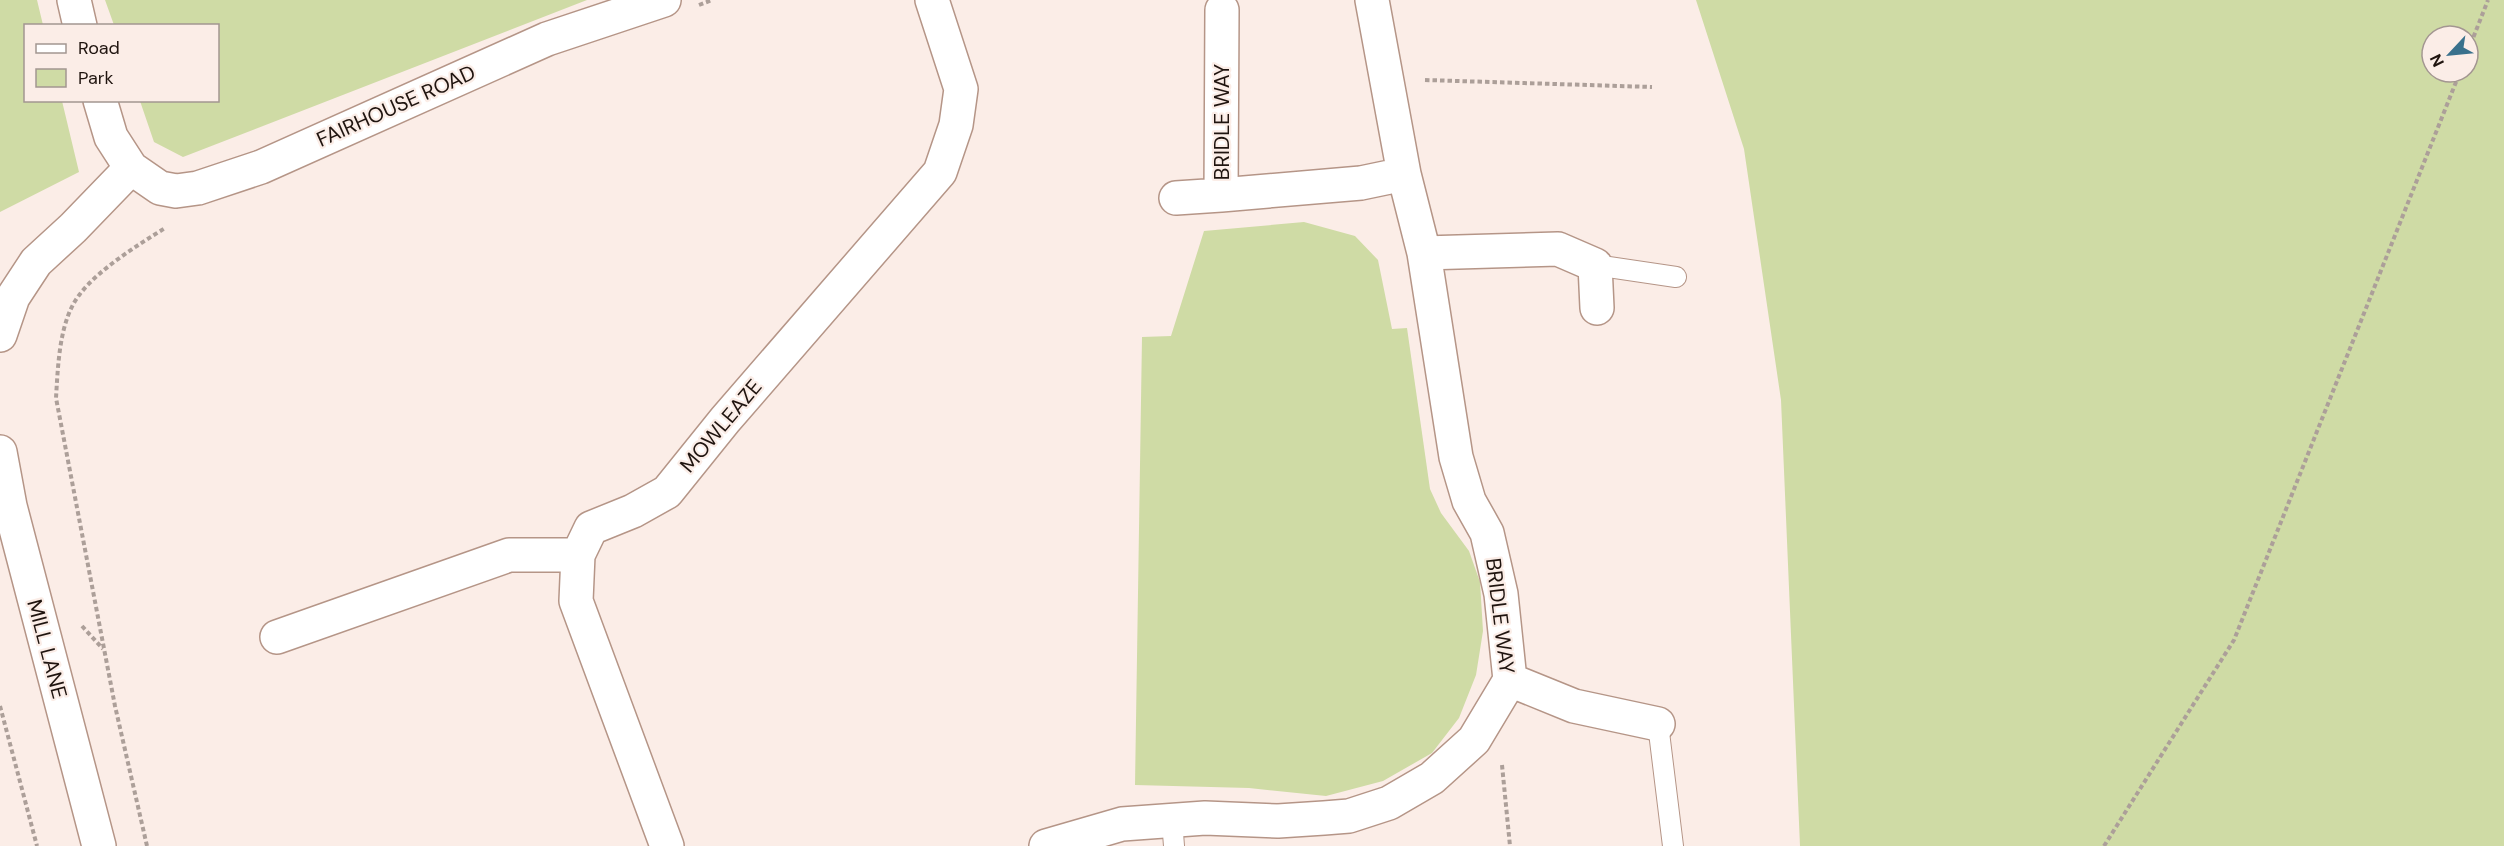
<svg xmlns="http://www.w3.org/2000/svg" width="2504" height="846" font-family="'DM Sans',sans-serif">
  <rect width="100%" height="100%" fill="#fbede7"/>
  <path fill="#cfdba5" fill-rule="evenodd" d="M 0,0 L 37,0 L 43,25 L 26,26 L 26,100 L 62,101 L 79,172 L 0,212 Z
    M 105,0 L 587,0 L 183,157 L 154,142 L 140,101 L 218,100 L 218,26 L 114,25 Z
    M 1696,0 L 2504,0 L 2504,846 L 1800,846 L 1781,400 L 1744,149 ZM 2432,36 L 2468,36 L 2468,72 L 2432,72 Z
    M 1304,222 L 1355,236 L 1378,260 L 1392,329 L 1407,328 L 1430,489 L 1441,513 L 1469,551 L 1480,582 L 1483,631 L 1476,675 L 1459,718 L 1432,753 L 1383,781 L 1326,796 L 1249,788 L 1135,785 L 1142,337 L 1171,336 L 1204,231 Z"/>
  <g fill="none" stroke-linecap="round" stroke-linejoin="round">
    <g stroke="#b59587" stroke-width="22">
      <path id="lane" d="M 1595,265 L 1676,277
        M 1658,724 L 1673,846
        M 1172,820 L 1174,846"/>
    </g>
    <g stroke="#b59587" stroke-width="36">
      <path id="street" d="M 74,0 L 80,26
        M 1222,10 L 1221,195 L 1361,183 L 1404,174
        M 100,100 L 111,137 L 131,168 L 160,188 L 176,191 L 198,188 L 261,167 L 547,39 L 664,0
        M 1176,198 L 1221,195
        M 1424,253 L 1558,249 L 1595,265 L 1597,308
        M 0,335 L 13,297 L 36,262 L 73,228 L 131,168
        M 0,452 L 10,506 L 99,846
        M 578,555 L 576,601 L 667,846
        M 277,637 L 509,555 L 578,555 L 591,528 L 633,511 L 667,492 L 725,420 L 940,172 L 956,125 L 961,89 L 932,0
        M 1510,680 L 1574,706 L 1658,724
        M 1046,846 L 1122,824 L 1205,818 L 1278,821 L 1324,818 L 1349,816 L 1389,803 L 1432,778 L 1474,740 L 1510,680 L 1501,594 L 1487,533 L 1469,501 L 1456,457 L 1424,253 L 1404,174 L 1372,0"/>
    </g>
    <path stroke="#ac9f99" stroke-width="4" stroke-dasharray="4.5 3" stroke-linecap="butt" d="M 699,5 L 712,0
      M 2468,51 L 2488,0
      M 1425,80 L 1652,87
      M 82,626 L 103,649
      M 0,706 L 37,846
      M 1502,765 L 1510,846
      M 147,846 L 115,706 L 56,398 C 58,366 59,320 80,294 C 99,269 138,245 165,228
      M 2104,846 L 2234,640 L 2460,72"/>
    <use href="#lane" stroke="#fff" stroke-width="20"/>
    <use href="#street" stroke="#fff" stroke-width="33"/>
  </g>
  <g text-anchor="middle" stroke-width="4.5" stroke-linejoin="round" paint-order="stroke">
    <g font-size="21" fill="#1f140f" stroke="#fbede7">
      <text transform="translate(396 106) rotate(-24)" y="7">FAIRHOUSE ROAD</text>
      <text transform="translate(1222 122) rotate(-90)" y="7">BRIDLE WAY</text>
      <text transform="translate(721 426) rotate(-50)" y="7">MOWLEAZE</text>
      <text transform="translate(1500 616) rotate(83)" y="7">BRIDLE WAY</text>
      <text transform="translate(47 649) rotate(75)" y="7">MILL LANE</text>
    </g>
  </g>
  <rect x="24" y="24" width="195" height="78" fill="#fbede7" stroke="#a39691" stroke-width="1.5"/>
  <rect x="36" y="44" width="30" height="9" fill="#ffffff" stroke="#a39691" stroke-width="1.5"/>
  <text x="78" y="54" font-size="18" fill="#1f140f">Road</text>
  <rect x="36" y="69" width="30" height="18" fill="#cfdba5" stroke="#a39691" stroke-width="1.5"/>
  <text x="78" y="84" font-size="18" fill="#1f140f">Park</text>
  <g transform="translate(2450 54) rotate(244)"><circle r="28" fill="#fbede7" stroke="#a39691" stroke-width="1.5"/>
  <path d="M0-4.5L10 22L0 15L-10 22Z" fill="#39718c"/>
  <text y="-9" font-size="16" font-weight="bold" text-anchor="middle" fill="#1f140f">N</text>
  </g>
</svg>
